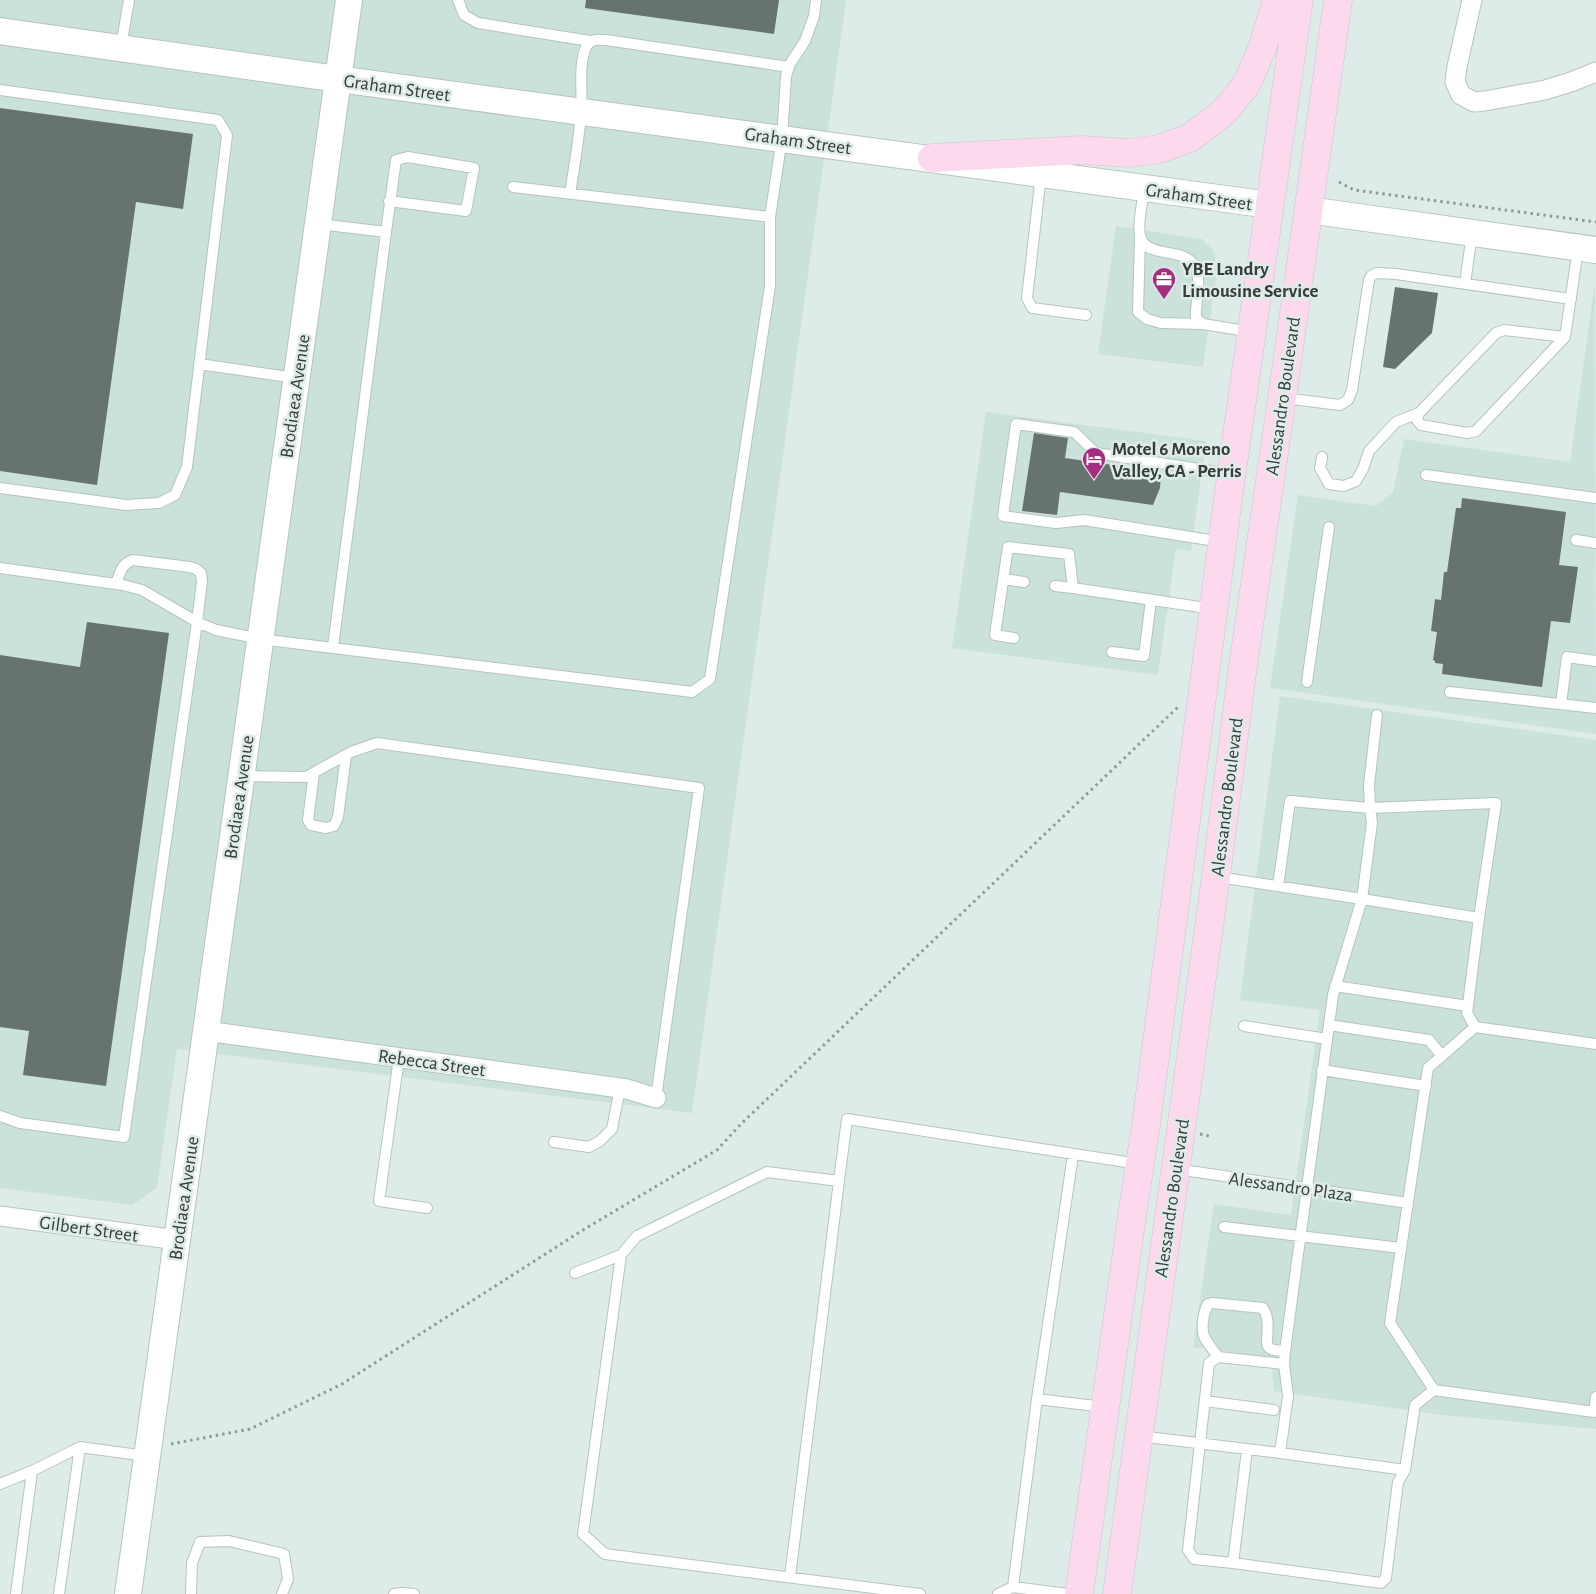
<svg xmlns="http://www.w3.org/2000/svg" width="1596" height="1594" font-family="'Alegreya Sans',sans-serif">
  <rect width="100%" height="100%" fill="#deece9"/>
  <path fill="#cae1dc" d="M 0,0 L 846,0 L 692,1113 L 177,1049 L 157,1188 L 132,1205 L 0,1188 Z
    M 1116,226 L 1202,239 L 1214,251 L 1217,269 L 1203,367 L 1098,354 Z
    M 1595,282 L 1596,734 L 1270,688 L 1298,495 L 1376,506 L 1393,493 L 1404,439 L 1570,462 Z
    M 986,412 L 1206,441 L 1191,551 L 1176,549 L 1158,675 L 952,648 Z
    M 1280,696 L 1596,740 L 1596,1429 L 1442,1415 L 1274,1391 L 1271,1358 L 1193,1347 L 1214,1204 L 1291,1215 L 1320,1010 L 1240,1000 Z"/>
  <path fill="#677370" d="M 586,0 L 779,0 L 774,34 L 585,8 Z
    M 0,108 L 193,134 L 183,209 L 136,202 L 97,485 L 0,471 Z
    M 1395,287 L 1438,293 L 1432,333 L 1395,369 L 1383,367 Z
    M 1034,433 L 1068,438 L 1065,458 L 1161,472 L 1160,488 L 1153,505 L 1060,492 L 1057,515 L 1022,511 Z
    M 1462,498 L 1566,512 L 1559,565 L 1578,567 L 1570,623 L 1551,621 L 1542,687 L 1442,674 L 1443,664 L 1435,663 L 1435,661 L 1433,660 L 1437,632 L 1431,631 L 1435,599 L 1441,600 L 1444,572 L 1447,572 L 1456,508 L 1461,508 Z
    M 87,622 L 169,633 L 106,1086 L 23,1075 L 29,1031 L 0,1027 L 0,655 L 80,667 Z"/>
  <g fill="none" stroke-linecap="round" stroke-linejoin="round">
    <g stroke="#b6c3c0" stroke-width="12">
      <path id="lane" d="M 458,0 L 464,15 L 478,23 L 590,41
        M 121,47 L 129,0
        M 0,90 L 218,120 L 227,135 L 187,467 L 175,495 L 159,503 L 126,505 L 0,488
        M 1041,175 L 1027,298 L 1032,308 L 1086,315
        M 513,187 L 770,217 L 782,138 L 786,76 L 790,64 L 805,41 L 814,16 L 816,0
        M 1144,189 C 1143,202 1137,223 1140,235 C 1145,262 1190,243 1197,272 C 1201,287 1195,303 1196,318 L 1203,324 L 1252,332
        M 570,194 C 574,167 579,140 581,113 C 583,94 578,64 586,47 C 591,38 598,40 606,40 L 789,67
        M 319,224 L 386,232 L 333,647
        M 386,232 L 396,160 L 408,157 L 474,168 L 466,211 L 389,201
        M 1140,238 L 1138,312 L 1147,319 L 1161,323 L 1203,324
        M 1465,284 L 1472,233
        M 199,364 L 296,378
        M 1283,398 L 1340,405 L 1348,400 L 1352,390 L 1369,280 L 1371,276 L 1377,273 L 1396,274 L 1571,299
        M 1419,413 L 1417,420 L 1421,425 L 1467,433 L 1476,431 L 1565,337 L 1578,249
        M 1322,457 L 1320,468 L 1329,484 L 1344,486 L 1356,481 L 1363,469 L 1369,451 L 1396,422 L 1419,413 L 1496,333 L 1504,330 L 1565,337
        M 1426,475 L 1596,498
        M 1576,540 L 1596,543
        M 1222,542 L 1084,520 L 1056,523 L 1003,516 L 1016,424 L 1074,432 L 1096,453 L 1231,474
        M 0,568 L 123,585 L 142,590 L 197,622 L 202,582 L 201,573 L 196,569 L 190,567 L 133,560 C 121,564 120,573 116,584
        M 1004,579 L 1024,582
        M 1055,586 L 1073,588
        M 1014,638 L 995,635 L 1008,547 L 1069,554 L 1073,588 L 1213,609
        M 1112,652 L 1144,656 L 1151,600
        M 1307,682 L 1329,527
        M 1450,692 L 1596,708
        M 1561,704 L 1567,657 L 1596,661
        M 1377,715 L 1369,785 L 1370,808 L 1372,823 L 1362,899 L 1479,918 L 1467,1013 L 1475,1027
        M 314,773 L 308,820 L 311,825 L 326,828 L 334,826 L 338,817 L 346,755
        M 242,776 L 306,777 L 351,752 L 377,743 L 699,788 L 656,1098
        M 1278,886 L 1290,801 L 1370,808 L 1496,803 L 1479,918
        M 1335,986 L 1468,1006
        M 1329,1025 L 1429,1040 L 1442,1056
        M 1244,1026 L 1327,1039
        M 1596,1044 L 1475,1027 L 1428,1068 L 1390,1323 L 1434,1390 L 1594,1412 L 1596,1397
        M 399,1058 L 379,1201 L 427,1208
        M 1322,1070 L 1426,1086
        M 0,1116 L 20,1123 L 124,1137 L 197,622 L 216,630 L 260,639 L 692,692 L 710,679 L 770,286 L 770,217
        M 554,1142 L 589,1147 L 600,1141 L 612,1129 L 620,1088
        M 1176,1169 L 1408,1203
        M 1224,1227 L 1401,1248
        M 621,1255 L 583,1534 L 605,1554 L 920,1594
        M 575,1273 L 621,1255 L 637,1236 L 767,1172 L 839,1181 L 847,1119 L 1139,1164
        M 1218,1357 C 1214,1351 1207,1343 1204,1336 C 1201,1327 1203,1313 1208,1304 L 1212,1303 L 1263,1308 C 1270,1318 1267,1332 1267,1344 C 1269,1352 1278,1350 1285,1351
        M 1037,1399 L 1104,1407
        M 1205,1401 L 1274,1410
        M 1139,1436 L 1280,1453 L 1288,1396 L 1284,1364 L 1285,1351 L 1333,995 L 1362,899 L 1218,877
        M 1247,1450 L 1233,1563 L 1381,1583 L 1386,1578 L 1398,1482 L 1405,1470
        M 1280,1453 L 1405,1470 L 1415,1405 L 1434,1390
        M 0,1484 L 32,1471
        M 1233,1563 L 1194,1559 L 1188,1550 L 1209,1363 L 1218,1357 L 1284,1364
        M 790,1577 L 839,1181
        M 1013,1587 L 1068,1594
        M 16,1594 L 32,1471 L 80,1447
        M 59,1594 L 80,1447 L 146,1456
        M 191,1594 L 192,1563 L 200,1542 L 229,1541 L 284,1554 L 288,1579 L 282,1594
        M 394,1594 L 402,1593 L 414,1594
        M 998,1594 L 1013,1587 L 1037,1399 L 1073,1155"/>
    </g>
    <g stroke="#b6c3c0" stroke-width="21">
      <path id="street" d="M 1472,0 L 1457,67 L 1455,82 L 1461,95 L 1474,102 L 1485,101 L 1545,90 L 1571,82 L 1596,72
        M 206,1031 L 627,1089 L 656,1098
        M 0,1216 L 177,1240"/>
    </g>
    <g stroke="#b6c3c0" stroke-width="28">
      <path id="secondary" d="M 0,31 L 338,79 L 1270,205
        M 1308,210 L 1596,250
        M 128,1594 L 349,0"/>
    </g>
    <g stroke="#c7c9c8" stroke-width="29">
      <path id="primary" d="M 932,158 L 1081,150 L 1129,153 L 1159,149 L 1190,138 L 1224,112 L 1246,85 L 1262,49 L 1277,0
        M 1079,1594 L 1133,1209 L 1146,1125 L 1228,499 L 1299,0
        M 1117,1594 L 1216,876 L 1242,673 L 1282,398 L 1338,0"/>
    </g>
    <path stroke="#909b98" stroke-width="3" stroke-dasharray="2.5 4" stroke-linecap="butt" d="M 1339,182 L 1354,190 L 1596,222
      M 1200,1134 L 1209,1136
      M 171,1444 L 250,1429 L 342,1384 L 583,1230 L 717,1150 L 741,1124 L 1178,707"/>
    <use href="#lane" stroke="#fff" stroke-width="10"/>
    <use href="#street" stroke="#fff" stroke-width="19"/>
    <use href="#secondary" stroke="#fff" stroke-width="26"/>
    <use href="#primary" stroke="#fcd9ed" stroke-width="28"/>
  </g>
  <defs>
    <g id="office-pin" transform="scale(1.25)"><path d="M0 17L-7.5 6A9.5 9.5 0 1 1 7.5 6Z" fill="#a62c80" stroke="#deece9"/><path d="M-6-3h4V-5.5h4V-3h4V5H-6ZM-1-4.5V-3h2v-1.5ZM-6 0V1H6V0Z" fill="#fff"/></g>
    <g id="hotel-pin" transform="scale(1.25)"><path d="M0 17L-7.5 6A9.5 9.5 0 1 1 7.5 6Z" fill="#a62c80" stroke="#deece9"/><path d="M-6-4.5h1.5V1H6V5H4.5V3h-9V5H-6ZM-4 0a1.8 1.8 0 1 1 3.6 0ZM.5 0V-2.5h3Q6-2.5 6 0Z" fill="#fff"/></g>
  </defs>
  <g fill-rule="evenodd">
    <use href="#office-pin" x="1164" y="279"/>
    <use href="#hotel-pin" x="1094" y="459"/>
  </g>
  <g text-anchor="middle" stroke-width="5" stroke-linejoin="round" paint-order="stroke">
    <g font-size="19" fill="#373d3b" stroke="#deece9">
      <text transform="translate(397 87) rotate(8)" y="7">Graham Street</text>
      <text transform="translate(798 140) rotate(8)" y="7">Graham Street</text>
      <text transform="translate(1199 196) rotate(8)" y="7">Graham Street</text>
      <text transform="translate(294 396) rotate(-82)" y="7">Brodiaea Avenue</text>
      <text transform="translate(1282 396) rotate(-82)" y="7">Alessandro Boulevard</text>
      <text transform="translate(238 797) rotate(-82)" y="7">Brodiaea Avenue</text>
      <text transform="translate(1226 797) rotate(-83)" y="7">Alessandro Boulevard</text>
      <text transform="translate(432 1062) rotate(8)" y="7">Rebecca Street</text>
      <text transform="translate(1291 1186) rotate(8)" y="7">Alessandro Plaza</text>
      <text transform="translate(183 1198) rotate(-82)" y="7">Brodiaea Avenue</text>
      <text transform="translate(1171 1198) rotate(-82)" y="7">Alessandro Boulevard</text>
      <text transform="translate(89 1228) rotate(8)" y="7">Gilbert Street</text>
    </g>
    <g font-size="19" font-weight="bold" fill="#373d3b" stroke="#deece9" text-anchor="start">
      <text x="1182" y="275">YBE Landry<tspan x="1182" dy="22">Limousine Service</tspan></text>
      <text x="1112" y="455">Motel 6 Moreno<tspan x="1112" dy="22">Valley, CA - Perris</tspan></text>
    </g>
  </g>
</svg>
